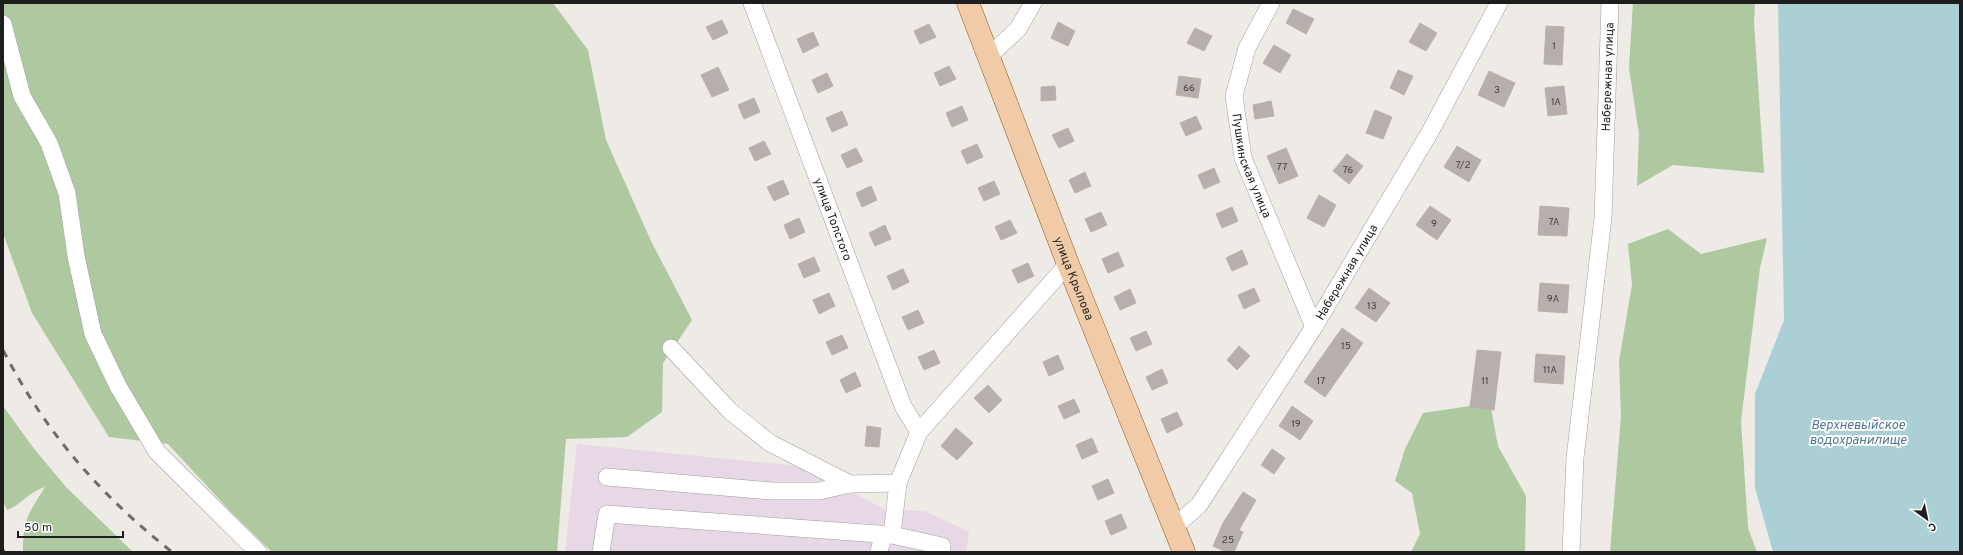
<svg xmlns="http://www.w3.org/2000/svg" width="1963" height="555" font-family="Overpass,sans-serif">
  <rect width="100%" height="100%" fill="#eeeae5"/>
  <path fill="#e6d8e4" d="M 577,444 L 807,467 L 885,510 L 925,511 L 969,532 L 966,552 L 565,552 Z"/>
  <path fill="#aec89f" d="M 3,3 L 553,3 L 588,50 L 606,140 L 651,241 L 692,320 L 663,363 L 662,412 L 627,437 L 566,439 L 557,552 L 272,552 L 231,512 L 168,444 L 109,437 L 32,313 L 3,233 Z
    M 1633,3 L 1755,3 L 1754,22 L 1764,173 L 1673,165 L 1637,186 L 1639,134 L 1629,68 Z
    M 1668,229 L 1701,254 L 1767,238 L 1760,268 L 1741,421 L 1748,528 L 1757,552 L 1610,552 L 1621,416 L 1619,361 L 1632,285 L 1628,244 Z
    M 1490,403 L 1498,446 L 1526,496 L 1525,552 L 1411,552 L 1420,534 L 1412,493 L 1395,481 L 1405,449 L 1423,413 Z
    M 3,406 L 35,450 L 66,487 L 133,552 L 23,552 C 23,518 28,515 45,487 C 28,492 20,506 7,510 L 3,501 Z"/>
  <path fill="#aad0d6" d="M 1778,3 L 1960,3 L 1960,552 L 1773,552 L 1755,488 L 1755,394 L 1784,320 Z"/>
  <path fill="#b7afab" stroke="#beb0a9" d="M 1293,9 L 1314,19 L 1306,34 L 1286,23 Z
    M 722,20 L 728,33 L 713,40 L 706,27 Z
    M 1058,22 L 1075,31 L 1068,46 L 1051,38 Z
    M 1420,23 L 1437,33 L 1426,51 L 1409,42 Z
    M 929,24 L 936,37 L 920,44 L 914,31 Z
    M 1546,26 L 1564,27 L 1562,65 L 1544,64 Z
    M 1195,28 L 1212,36 L 1204,51 L 1187,43 Z
    M 813,32 L 819,45 L 803,53 L 797,39 Z
    M 1274,45 L 1291,55 L 1280,73 L 1263,63 Z
    M 949,66 L 956,79 L 940,86 L 934,73 Z
    M 718,67 L 729,90 L 712,97 L 701,75 Z
    M 1398,70 L 1413,76 L 1404,95 L 1390,88 Z
    M 1489,71 L 1515,83 L 1504,107 L 1478,95 Z
    M 827,73 L 833,86 L 818,93 L 812,80 Z
    M 1179,76 L 1201,79 L 1198,98 L 1176,95 Z
    M 1055,86 L 1056,100 L 1041,101 L 1041,87 Z
    M 1564,86 L 1567,114 L 1548,116 L 1545,88 Z
    M 754,98 L 760,112 L 744,119 L 738,105 Z
    M 1271,101 L 1274,116 L 1255,119 L 1253,105 Z
    M 962,106 L 968,120 L 952,127 L 946,113 Z
    M 1375,110 L 1392,117 L 1383,139 L 1366,133 Z
    M 842,111 L 848,125 L 832,132 L 826,118 Z
    M 1196,116 L 1202,129 L 1186,136 L 1180,123 Z
    M 1068,128 L 1074,141 L 1059,148 L 1052,135 Z
    M 764,141 L 771,154 L 755,161 L 749,148 Z
    M 977,144 L 983,157 L 967,164 L 961,151 Z
    M 1457,146 L 1481,160 L 1469,182 L 1444,167 Z
    M 856,148 L 863,161 L 847,168 L 841,155 Z
    M 1286,148 L 1298,176 L 1279,184 L 1267,156 Z
    M 1347,154 L 1363,166 L 1349,184 L 1333,171 Z
    M 1214,168 L 1220,182 L 1204,189 L 1198,175 Z
    M 1085,172 L 1091,186 L 1075,193 L 1069,180 Z
    M 783,180 L 789,194 L 774,201 L 767,187 Z
    M 994,181 L 1000,194 L 984,201 L 978,188 Z
    M 871,186 L 877,200 L 862,207 L 856,193 Z
    M 1319,195 L 1336,205 L 1324,227 L 1307,218 Z
    M 1430,206 L 1451,220 L 1437,240 L 1416,225 Z
    M 1540,206 L 1569,208 L 1567,236 L 1538,235 Z
    M 1232,207 L 1238,221 L 1222,228 L 1216,214 Z
    M 1101,212 L 1107,225 L 1091,232 L 1085,219 Z
    M 799,218 L 805,232 L 790,239 L 784,225 Z
    M 1010,220 L 1017,233 L 1001,240 L 995,227 Z
    M 885,225 L 891,239 L 875,246 L 869,233 Z
    M 1242,250 L 1248,264 L 1232,271 L 1226,258 Z
    M 1118,252 L 1124,266 L 1108,273 L 1102,259 Z
    M 814,257 L 820,271 L 804,278 L 798,264 Z
    M 1028,263 L 1034,276 L 1018,283 L 1012,270 Z
    M 903,269 L 909,282 L 893,290 L 887,276 Z
    M 1540,283 L 1569,285 L 1567,313 L 1538,311 Z
    M 1254,288 L 1260,301 L 1244,309 L 1238,295 Z
    M 1369,288 L 1390,303 L 1376,322 L 1355,308 Z
    M 1130,289 L 1136,303 L 1120,310 L 1114,297 Z
    M 829,293 L 835,306 L 819,314 L 813,300 Z
    M 918,310 L 924,323 L 908,330 L 902,317 Z
    M 1342,328 L 1363,343 L 1325,397 L 1304,382 Z
    M 1146,331 L 1152,344 L 1136,351 L 1130,338 Z
    M 842,335 L 848,348 L 832,355 L 826,342 Z
    M 1239,346 L 1250,356 L 1237,370 L 1227,360 Z
    M 934,350 L 940,363 L 924,370 L 918,357 Z
    M 1477,350 L 1501,352 L 1494,410 L 1470,407 Z
    M 1536,354 L 1565,356 L 1563,384 L 1534,382 Z
    M 1058,355 L 1064,369 L 1049,376 L 1043,362 Z
    M 1162,369 L 1168,383 L 1152,390 L 1146,377 Z
    M 855,372 L 861,386 L 846,393 L 840,380 Z
    M 988,385 L 1002,400 L 989,413 L 974,398 Z
    M 1074,399 L 1080,412 L 1064,419 L 1058,406 Z
    M 1292,406 L 1313,421 L 1300,440 L 1279,426 Z
    M 1177,412 L 1183,425 L 1167,433 L 1161,419 Z
    M 867,426 L 881,428 L 879,447 L 865,446 Z
    M 956,428 L 973,443 L 957,460 L 941,446 Z
    M 1092,438 L 1098,452 L 1082,459 L 1076,445 Z
    M 1272,449 L 1285,458 L 1274,474 L 1261,465 Z
    M 1108,479 L 1114,493 L 1098,500 L 1092,486 Z
    M 1243,492 L 1256,500 L 1239,530 L 1243,532 L 1234,552 L 1226,552 L 1213,546 L 1223,523 Z
    M 1121,514 L 1127,528 L 1111,535 L 1105,521 Z"/>
  <g fill="none" stroke-linecap="round" stroke-linejoin="round">
    <g stroke="#9f9f9f" stroke-width="18">
      <g id="minor">
        <path id="s1" d="M 752,3 L 903,406 L 919,432"/>
        <path id="s2" d="M 1271,3 L 1247,48 L 1234,96 L 1243,158 L 1314,327"/>
        <path d="M 3,24 L 22,96 L 49,143 L 67,193 L 76,256 L 93,334 L 118,386 L 157,452 L 258,552"/>
        <path d="M 989,56 L 1018,29 L 1033,3"/>
        <path d="M 671,348 L 730,411 L 770,443 L 850,484 L 898,483"/>
        <path d="M 607,477 L 771,491 L 819,491 L 850,484"/>
        <path id="s3" d="M 1174,527 L 1199,505 L 1314,327 L 1430,132 L 1499,3"/>
        <path d="M 892,535 L 942,546 L 941,552"/>
        <path d="M 601,552 L 607,514 L 892,535 L 898,483 L 919,432 L 1068,264"/>
        <path d="M 879,552 L 883,535"/>
        <path id="s4" d="M 1571,552 L 1575,458 L 1603,218 L 1610,3"/>
      </g>
    </g>
    <g stroke="#865611" stroke-width="23">
      <g id="major">
        <path id="s5" d="M 968,3 L 1068,264 L 1184,552"/>
      </g>
    </g>
    <use href="#minor" stroke="#fff" stroke-width="17"/>
    <use href="#major" stroke="#f1cba7" stroke-width="22"/>
    <path stroke="#6c6c6c" stroke-width="3" stroke-dasharray="8 8" stroke-linecap="butt" d="M 3,350 C 45,432 100,495 172,552
      M 3,550 L 4,552"/>
  </g>
  <g text-anchor="middle" stroke-width="4" stroke-linejoin="round" paint-order="stroke">
    <g font-size="10" fill="#444241">
      <text x="1554" y="49">1</text>
      <text x="1189" y="91">66</text>
      <text x="1497" y="93">3</text>
      <text x="1556" y="105">1А</text>
      <text x="1463" y="168">7/2</text>
      <text x="1282" y="170">77</text>
      <text x="1348" y="173">76</text>
      <text x="1554" y="225">7А</text>
      <text x="1434" y="227">9</text>
      <text x="1553" y="302">9А</text>
      <text x="1372" y="309">13</text>
      <text x="1346" y="349">15</text>
      <text x="1550" y="373">11А</text>
      <text x="1321" y="384">17</text>
      <text x="1485" y="384">11</text>
      <text x="1296" y="427">19</text>
      <text x="1228" y="543">25</text>
    </g>
    <g font-size="12" fill="#1e1e1e" stroke="#fff">
      <text dy="4" stroke="none"><textPath href="#s4" startOffset="477">Набережная улица</textPath></text>
      <text dy="4" stroke="none"><textPath href="#s2" startOffset="173">Пушкинская улица</textPath></text>
      <text dy="4" stroke="none"><textPath href="#s1" startOffset="231">улица Толстого</textPath></text>
      <text dy="4" stroke="none"><textPath href="#s3" startOffset="309">Набережная улица</textPath></text>
      <text dy="4" stroke="none"><textPath href="#s5" startOffset="295">улица Крылова</textPath></text>
    </g>
    <g font-size="13" font-style="italic" fill="#4f7794" stroke="#fff">
      <text x="1858" y="429">Верхневыйское<tspan x="1858" dy="15">водохранилище</tspan></text>
    </g>
  </g>
  <rect width="1963" height="555" fill="none" stroke="#1e1e1e" stroke-width="8"/>
  <g transform="translate(1927 519) rotate(147)" stroke="#ffffff" stroke-width="3" paint-order="stroke">
  <path d="M0-3L7 15L0 10L-7 15Z" fill="#1e1e1e"/>
  <text y="-6" font-size="11" font-weight="bold" text-anchor="middle" fill="#1e1e1e">С</text>
  </g>
  <path d="M18 531v6h105v-6" fill="none" stroke="#1e1e1e" stroke-width="2"/>
  <text x="24" y="531" font-size="12" fill="#1e1e1e" stroke="#ffffff" stroke-width="3" paint-order="stroke">50 m</text>
</svg>
